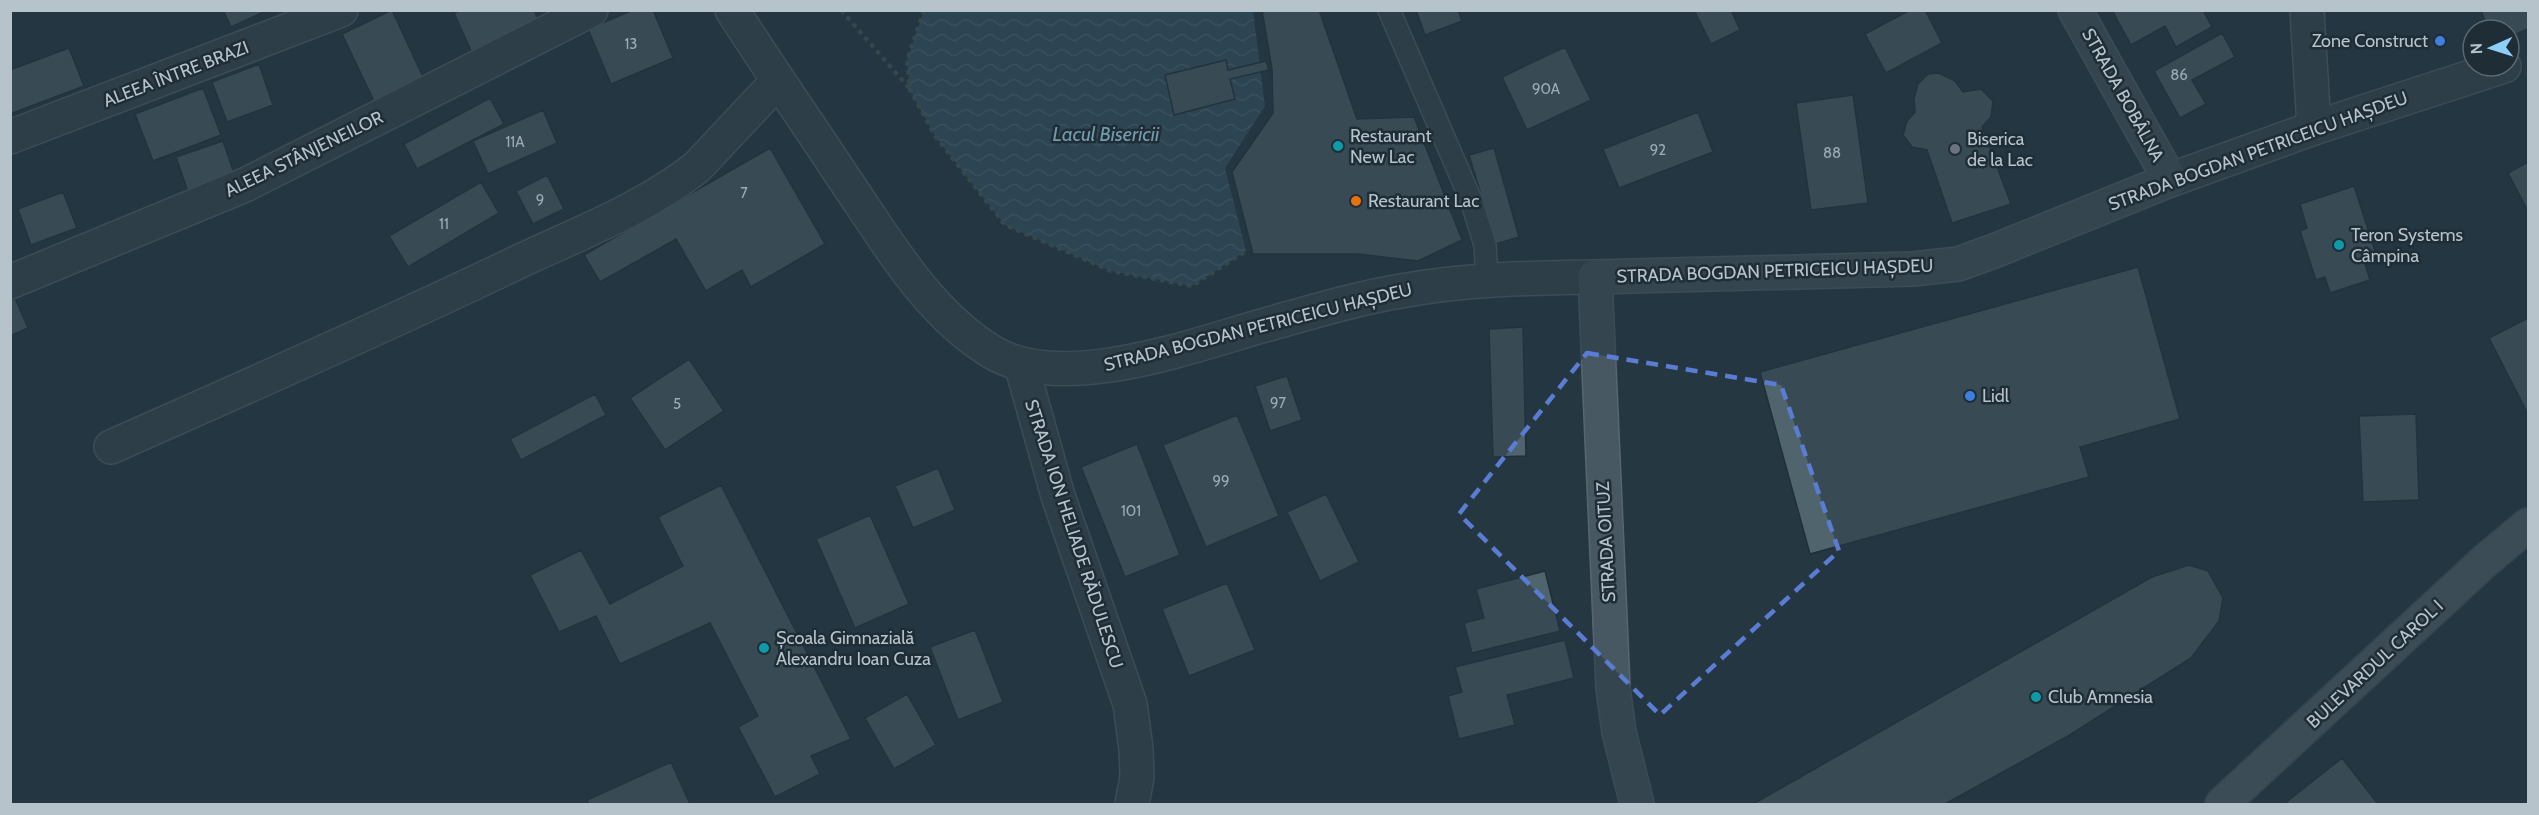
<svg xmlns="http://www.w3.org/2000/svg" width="2539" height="815" font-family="Cabin,sans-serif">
  <defs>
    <pattern id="water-waves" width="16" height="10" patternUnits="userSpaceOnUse" patternTransform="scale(1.5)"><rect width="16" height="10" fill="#395768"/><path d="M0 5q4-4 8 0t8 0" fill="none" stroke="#536e7c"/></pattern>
  </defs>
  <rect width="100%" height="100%" fill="#253741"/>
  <path fill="url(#water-waves)" d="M 924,11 L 1253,11 L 1265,106 L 1225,168 L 1246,251 L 1192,286 L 1111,271 L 1005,225 L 935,136 L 910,90 L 907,60 Z"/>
  <path fill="#50646e" stroke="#202f38" stroke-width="1.5" d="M 223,10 L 268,10 L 231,27 Z
    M 392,10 L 423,77 L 374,101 L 342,34 Z
    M 460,10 L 534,10 L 540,23 L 473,55 L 454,13 Z
    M 633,10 L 653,10 L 673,58 L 611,84 L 588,29 Z
    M 1262,10 L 1319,10 L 1357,119 L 1414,117 L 1462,240 L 1418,261 L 1358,254 L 1253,254 L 1232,172 L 1273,113 L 1272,69 Z
    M 1416,10 L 1458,10 L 1462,21 L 1425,35 Z
    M 1694,10 L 1731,10 L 1740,30 L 1711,44 Z
    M 1910,10 L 1925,10 L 1942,43 L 1886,73 L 1865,34 Z
    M 2112,10 L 2203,10 L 2212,27 L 2176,47 L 2165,26 L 2131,45 Z
    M 2481,10 L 2528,10 L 2528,29 L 2509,37 L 2509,30 L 2488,30 Z
    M 2222,33 L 2235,57 L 2192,80 L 2206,104 L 2180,118 L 2154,71 Z
    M 1565,47 L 1591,100 L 1527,130 L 1502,77 Z
    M 69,48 L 84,86 L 10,114 L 10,70 Z
    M 1226,60 L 1228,70 L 1266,61 L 1269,70 L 1230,79 L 1235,99 L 1174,115 L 1165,75 Z
    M 259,64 L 273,105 L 227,122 L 212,82 Z
    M 1939,73 L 1955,81 L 1963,92 L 1981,89 L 1993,101 L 1991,117 L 1982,127 L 2011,204 L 1952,223 L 1927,150 L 1912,147 L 1903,135 L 1907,121 L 1915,112 L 1914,99 L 1918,84 L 1928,74 Z
    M 203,88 L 221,135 L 153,161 L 135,114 Z
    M 1853,95 L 1868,203 L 1811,210 L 1796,103 Z
    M 490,98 L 504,124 L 417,169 L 404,144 Z
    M 543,110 L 557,143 L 488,174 L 473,141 Z
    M 1698,112 L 1713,152 L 1619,188 L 1603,149 Z
    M 223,141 L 237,182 L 190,198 L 176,157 Z
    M 770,148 L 825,244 L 751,287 L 742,270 L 706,291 L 676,239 L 600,282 L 584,255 Z
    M 1494,148 L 1519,237 L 1496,244 L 1469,155 Z
    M 2528,162 L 2528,211 L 2508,173 Z
    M 547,175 L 564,209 L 533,224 L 516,191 Z
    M 481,182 L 499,213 L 408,267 L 389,236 Z
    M 2354,186 L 2378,260 L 2365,264 L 2370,280 L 2330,293 L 2325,277 L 2316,280 L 2300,231 L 2307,228 L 2300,204 Z
    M 63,192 L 77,228 L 31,245 L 18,209 Z
    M 2138,267 L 2180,419 L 2080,447 L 2089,477 L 1810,554 L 1760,372 Z
    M 15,298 L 28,328 L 10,336 L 10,300 Z
    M 2528,318 L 2528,414 L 2489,338 Z
    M 1523,327 L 1526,456 L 1493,457 L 1489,329 Z
    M 689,359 L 724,411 L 665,450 L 630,398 Z
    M 1287,376 L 1302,420 L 1270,431 L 1255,386 Z
    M 595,394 L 606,415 L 521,460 L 510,439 Z
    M 2416,414 L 2419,500 L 2363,502 L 2359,416 Z
    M 1237,415 L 1279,516 L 1206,547 L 1163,445 Z
    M 1137,444 L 1180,555 L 1125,577 L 1081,467 Z
    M 938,468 L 955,510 L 913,528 L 895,486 Z
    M 721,485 L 851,739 L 811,756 L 820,774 L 775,797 L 738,727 L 758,716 L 710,623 L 620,664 L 596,616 L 559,632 L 530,575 L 581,550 L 610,604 L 683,566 L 658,517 Z
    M 1326,494 L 1359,562 L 1320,581 L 1287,512 Z
    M 870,515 L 909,604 L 855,628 L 816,539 Z
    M 2189,565 L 2208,571 L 2223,598 L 2219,621 L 2191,658 L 2068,736 L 1945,804 L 1753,804 L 2152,577 Z
    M 1545,571 L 1560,631 L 1472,653 L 1464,623 L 1484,618 L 1476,589 Z
    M 1227,583 L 1255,650 L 1189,676 L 1162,609 Z
    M 975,630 L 1003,702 L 958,720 L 930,647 Z
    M 1565,640 L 1574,678 L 1507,695 L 1515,725 L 1459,739 L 1448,696 L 1462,692 L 1455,667 Z
    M 907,694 L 936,745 L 894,769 L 865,718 Z
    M 2342,758 L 2378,804 L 2284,804 Z
    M 671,762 L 690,804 L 589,804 L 587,800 Z"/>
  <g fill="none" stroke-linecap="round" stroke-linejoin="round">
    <g stroke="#57666e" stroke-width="24">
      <path id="service" d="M 1389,10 L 1471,200 L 1485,245 L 1487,279"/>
    </g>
    <g stroke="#57666e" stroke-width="36">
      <path id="minor" d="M 2307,10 L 2314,128
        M 10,137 L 341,10
        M 10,282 L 245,185 L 591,10
        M 111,447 C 246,387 383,327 516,263 C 575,235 646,208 697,167 L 778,81"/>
    </g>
    <g stroke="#57666e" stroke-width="36">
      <path id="tertiary" d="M 732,10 C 768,66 806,121 843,177 C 885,238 926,312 992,352 C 1061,393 1186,348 1258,327 C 1305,314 1353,299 1401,291 C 1466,279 1529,278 1595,277
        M 2170,180 L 2314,128 L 2504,66
        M 1021,364 L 1058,496 L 1130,704 L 1136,749 L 1137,777 L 1132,804"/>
    </g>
    <g stroke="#57666e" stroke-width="36">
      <path id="secondary" d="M 1637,804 L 1619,732 L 1613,688 L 1595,277 L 1913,269 L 1958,264 L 1994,251 L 2170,180 L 2075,10"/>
    </g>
    <g stroke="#46545d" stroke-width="36">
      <path id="primary" d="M 2222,804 L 2486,560 L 2528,525"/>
    </g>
    <path stroke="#485f5d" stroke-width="4" stroke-dasharray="4.5 4.5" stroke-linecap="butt" d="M 841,10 L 910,89
      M 924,10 L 907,60 L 910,90 L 935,136 L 1005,225 L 1111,271 L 1192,286 L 1246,251"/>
    <use href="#service" stroke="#3a4850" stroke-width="21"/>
    <use href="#minor" stroke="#3a4850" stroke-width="33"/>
    <use href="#tertiary" stroke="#3a4850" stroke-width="33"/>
    <use href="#secondary" stroke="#485863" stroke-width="33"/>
    <use href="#primary" stroke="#586770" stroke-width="33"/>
  </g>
  <path d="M0 0H2539V815H0ZM 1587,353 L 1781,385 L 1839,551 L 1660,715 L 1459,514 Z" fill="#253741" fill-opacity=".55" fill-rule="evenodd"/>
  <path fill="none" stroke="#5a7dd3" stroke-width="4.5" stroke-dasharray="12 8" stroke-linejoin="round" d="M 1587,353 L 1781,385 L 1839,551 L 1660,715 L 1459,514 Z"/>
  <g fill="#3f7fe0" stroke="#1e2d36" stroke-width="2">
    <circle cx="2440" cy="41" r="6"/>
    <circle cx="1970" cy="396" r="6"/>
  </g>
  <g fill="#0f9aa8" stroke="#1e2d36" stroke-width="2">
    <circle cx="1338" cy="146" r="6"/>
    <circle cx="2339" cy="245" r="6"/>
    <circle cx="764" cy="648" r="6"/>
    <circle cx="2036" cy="697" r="6"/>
  </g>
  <circle fill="#6b7280" stroke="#1e2d36" stroke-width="2" cx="1955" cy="149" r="6"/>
  <circle fill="#e8710a" stroke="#1e2d36" stroke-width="2" cx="1356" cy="201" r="6"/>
  <g text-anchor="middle" stroke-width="5" stroke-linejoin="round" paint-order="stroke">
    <g font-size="15" fill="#9cabb4">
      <text x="631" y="49">13</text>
      <text x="2179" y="80">86</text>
      <text x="1546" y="94">90A</text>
      <text x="515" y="147">11A</text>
      <text x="1658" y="155">92</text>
      <text x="1832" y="158">88</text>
      <text x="744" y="198">7</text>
      <text x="540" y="205">9</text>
      <text x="444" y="229">11</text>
      <text x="1278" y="408">97</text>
      <text x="677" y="409">5</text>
      <text x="1221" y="486">99</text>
      <text x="1131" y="516">101</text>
    </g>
    <g font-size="18" fill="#b6c3cb" stroke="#1e2d36" text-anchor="start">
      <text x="2428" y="47" text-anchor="end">Zone Construct</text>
      <text x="1350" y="142">Restaurant<tspan x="1350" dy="21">New Lac</tspan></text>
      <text x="1967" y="145">Biserica<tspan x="1967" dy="21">de la Lac</tspan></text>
      <text x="1368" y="207">Restaurant Lac</text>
      <text x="2351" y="241">Teron Systems<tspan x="2351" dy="21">Câmpina</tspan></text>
      <text x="1982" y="402">Lidl</text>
      <text x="776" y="644">Școala Gimnazială<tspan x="776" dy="21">Alexandru Ioan Cuza</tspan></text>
      <text x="2048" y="703">Club Amnesia</text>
    </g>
    <g font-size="18" fill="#b6c3cb" stroke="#1e2d36">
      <text transform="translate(176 74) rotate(-21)" y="6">ALEEA ÎNTRE BRAZI</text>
      <text transform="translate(2123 95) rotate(61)" y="6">STRADA BOBÂLNA</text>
      <text transform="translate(2258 151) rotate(-20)" y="6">STRADA BOGDAN PETRICEICU HAȘDEU</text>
      <text transform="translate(304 154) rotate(-26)" y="6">ALEEA STÂNJENEILOR</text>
      <text transform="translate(1775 271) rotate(-2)" y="6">STRADA BOGDAN PETRICEICU HAȘDEU</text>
      <text transform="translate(1258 327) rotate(-14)" y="6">STRADA BOGDAN PETRICEICU HAȘDEU</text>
      <text transform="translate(1074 534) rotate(72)" y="6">STRADA ION HELIADE RĂDULESCU</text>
      <text transform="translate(1606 542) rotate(-93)" y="6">STRADA OITUZ</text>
      <text transform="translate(2375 664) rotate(-43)" y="6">BULEVARDUL CAROL I</text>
    </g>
    <g font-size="20" font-style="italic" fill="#769aae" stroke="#1e2d36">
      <text x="1106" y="141">Lacul Bisericii</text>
    </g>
  </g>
  <rect width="2539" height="815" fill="none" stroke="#b6c3cb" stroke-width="24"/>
  <g transform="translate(2491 48) rotate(267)"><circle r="28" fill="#1e2d36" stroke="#5b6972" stroke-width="1.5"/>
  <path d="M0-4.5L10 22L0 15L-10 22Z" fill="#8ecef8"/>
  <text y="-9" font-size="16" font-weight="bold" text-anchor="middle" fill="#b6c3cb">N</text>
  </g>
</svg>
